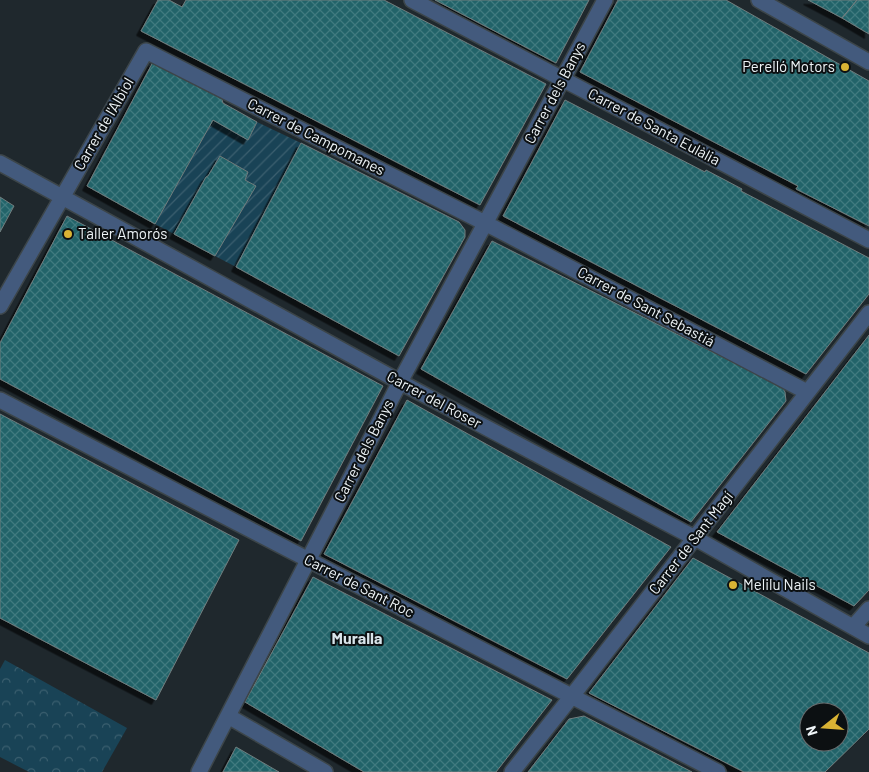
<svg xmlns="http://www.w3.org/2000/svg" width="869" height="772" font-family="Barlow,sans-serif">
  <defs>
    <pattern id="park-crowns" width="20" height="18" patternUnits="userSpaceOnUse" patternTransform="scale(1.25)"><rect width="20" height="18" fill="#194356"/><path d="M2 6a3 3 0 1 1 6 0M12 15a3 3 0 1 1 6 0" fill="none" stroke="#3b5f6f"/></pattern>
    <pattern id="garden-furrows" width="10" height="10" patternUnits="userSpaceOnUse" patternTransform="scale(1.25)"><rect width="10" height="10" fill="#194356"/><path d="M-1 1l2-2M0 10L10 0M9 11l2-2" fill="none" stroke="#3b5f6f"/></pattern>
    <pattern id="building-cross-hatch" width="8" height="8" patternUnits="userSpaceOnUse" patternTransform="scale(1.25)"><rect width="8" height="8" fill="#206369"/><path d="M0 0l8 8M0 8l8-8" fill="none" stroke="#417a7f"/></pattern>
    <filter id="shadow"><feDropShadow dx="-4.5" dy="4.5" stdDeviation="0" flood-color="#0009"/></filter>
  </defs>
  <rect width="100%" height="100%" fill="#1f282d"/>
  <path fill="url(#park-crowns)" d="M 5,660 L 127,728 L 102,772 L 29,772 L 0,757 L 0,669 Z"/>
  <path fill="url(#garden-furrows)" d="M 213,120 L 248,140 L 257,122 L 301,143 L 236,267 L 215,256 L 255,186 L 245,180 L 248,172 L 221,156 L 208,176 L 206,177 L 174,234 L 155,224 Z"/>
  <path fill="url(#building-cross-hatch)" stroke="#707d7e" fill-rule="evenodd" filter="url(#shadow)" d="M 158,0 L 169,0 L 182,7 L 186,0 L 384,0 L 546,84 L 480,205 L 141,31 Z
    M 435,0 L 589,0 L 556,63 Z
    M 618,0 L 726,0 L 869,81 L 869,226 L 796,189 L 798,186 L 580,72 Z
    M 808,0 L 857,0 L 842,18 Z
    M 857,0 L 869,0 L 869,34 L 842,18 Z
    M 153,62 L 220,93 L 223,103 L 257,122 L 248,140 L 213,120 L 155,224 L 87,186 Z
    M 565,100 L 705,172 L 706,170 L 742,189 L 741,191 L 869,258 L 869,294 L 806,374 L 503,216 Z
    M 301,143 L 459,222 L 465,230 L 465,237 L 399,356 L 236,267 Z
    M 220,156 L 248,172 L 245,180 L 256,186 L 215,256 L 174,234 L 206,177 L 208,176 Z
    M 0,197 L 14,206 L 0,232 Z
    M 67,216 L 383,386 L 301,541 L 0,379 L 0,343 Z
    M 492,241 L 782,387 L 785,392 L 786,401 L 691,522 L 421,369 Z
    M 869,335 L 869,590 L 854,606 L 717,532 Z
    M 407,400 L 671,547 L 567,679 L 324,554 Z
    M 0,414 L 239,540 L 156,700 L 0,618 Z
    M 693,558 L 869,653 L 869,729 L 825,772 L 744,772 L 589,693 ZM 809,712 L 839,712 L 839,742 L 809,742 Z
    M 313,577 L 552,700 L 496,772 L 364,772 L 245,702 Z
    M 584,716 L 692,772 L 528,772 L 569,719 Z
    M 236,747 L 279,772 L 223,772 Z"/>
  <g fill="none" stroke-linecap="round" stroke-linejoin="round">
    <g stroke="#3c4549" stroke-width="18">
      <path id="minor" d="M 412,0 L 869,240
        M 759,0 L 869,62
        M 0,163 L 400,382 L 695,538 L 869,636
        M 0,306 L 146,51 L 485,223 L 807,392
        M 0,400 L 718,772
        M 853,627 L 869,609
        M 228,716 L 325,772
        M 199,772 L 400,382 L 605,0
        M 512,772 L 572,696 L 869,313"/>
    </g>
    <use href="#minor" stroke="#435a7d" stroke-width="15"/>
  </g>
  <g fill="#d9b334" stroke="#0c1012" stroke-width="2">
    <circle cx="845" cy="67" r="5"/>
    <circle cx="68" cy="234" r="5"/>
    <circle cx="733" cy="585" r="5"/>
  </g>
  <g text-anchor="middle" stroke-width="4" stroke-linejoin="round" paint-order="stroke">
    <g font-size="15" fill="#eff5f8" stroke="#0c1012" text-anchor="start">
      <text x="835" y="72" text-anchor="end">Perelló Motors</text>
      <text x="78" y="239">Taller Amorós</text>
      <text x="743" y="590">Melilu Nails</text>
    </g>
    <g font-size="15" fill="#eff5f8" stroke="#0c1012">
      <text transform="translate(555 93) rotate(-62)" y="5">Carrer dels Banys</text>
      <text transform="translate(104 124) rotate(-60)" y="5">Carrer de l'Albiol</text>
      <text transform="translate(654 127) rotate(28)" y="5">Carrer de Santa Eulàlia</text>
      <text transform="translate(316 137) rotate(27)" y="5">Carrer de Campomanes</text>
      <text transform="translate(646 307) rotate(28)" y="5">Carrer de Sant Sebastiá</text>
      <text transform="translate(434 400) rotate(28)" y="5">Carrer del Roser</text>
      <text transform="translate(364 451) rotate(-63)" y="5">Carrer dels Banys</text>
      <text transform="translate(691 543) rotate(-52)" y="5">Carrer de Sant Magí</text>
      <text transform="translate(359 586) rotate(27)" y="5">Carrer de Sant Roc</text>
    </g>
    <g font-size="16" font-weight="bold" fill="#d8e4ea" stroke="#0c1012">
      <text x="357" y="644">Muralla</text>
    </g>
  </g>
  <g transform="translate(824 727) rotate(253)"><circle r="24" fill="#0c1012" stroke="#676c6e"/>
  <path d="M0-4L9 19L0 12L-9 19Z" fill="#d9b334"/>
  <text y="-8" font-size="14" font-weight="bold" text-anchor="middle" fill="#eff5f8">N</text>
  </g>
</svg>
